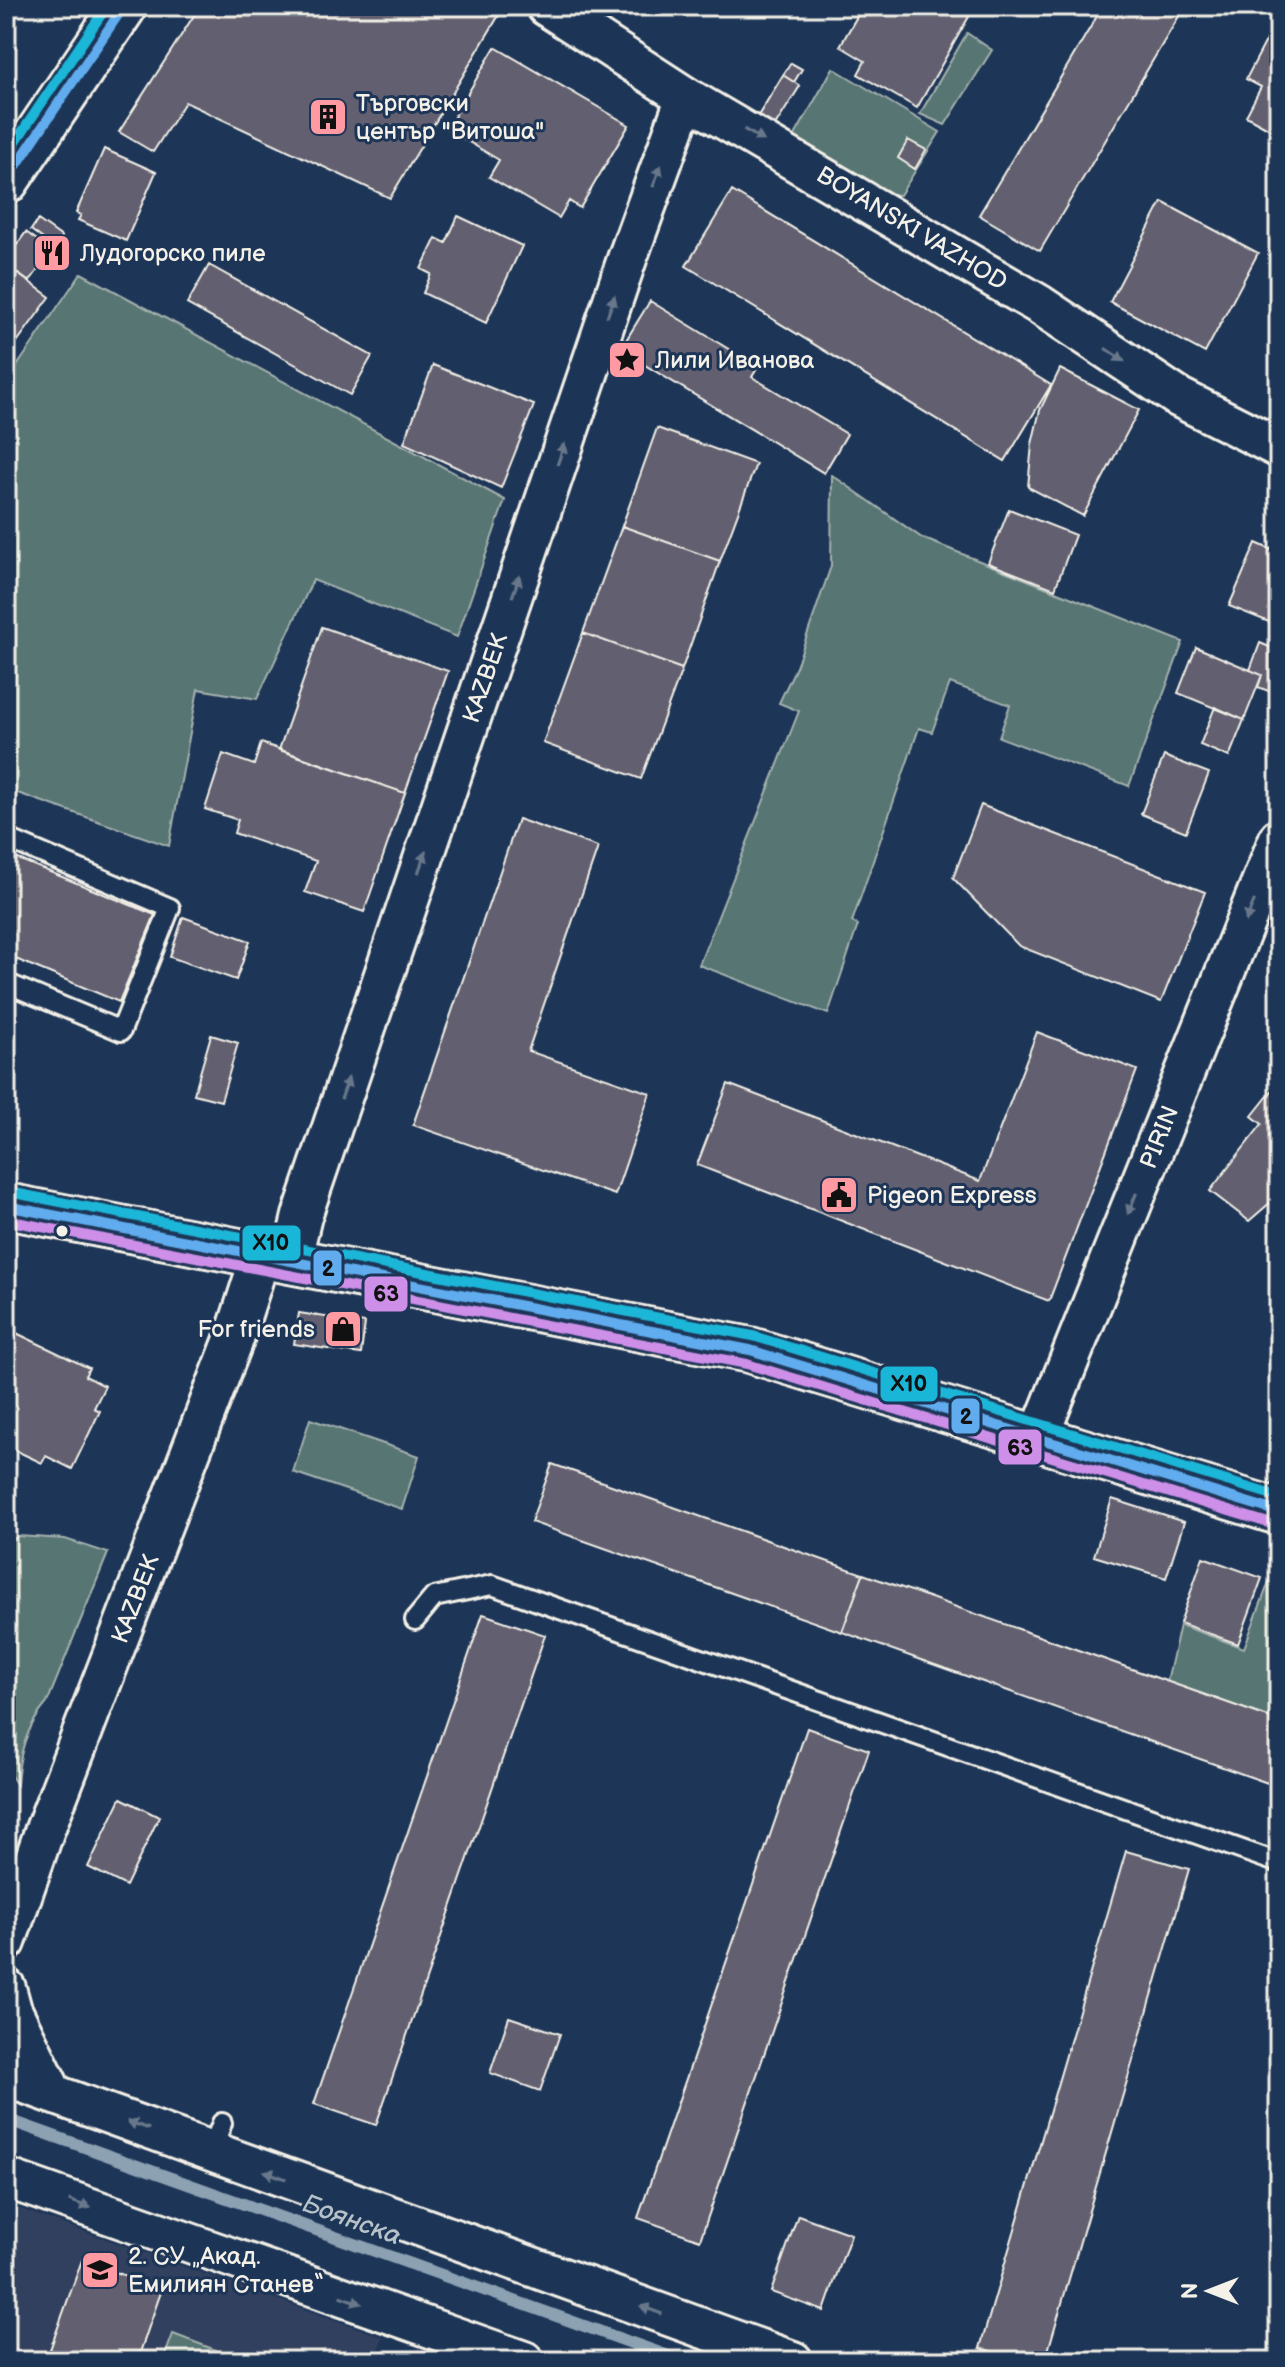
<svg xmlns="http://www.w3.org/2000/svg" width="1285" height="2367" font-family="'Balsamiq Sans',sans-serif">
  <rect width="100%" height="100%" fill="#1d3557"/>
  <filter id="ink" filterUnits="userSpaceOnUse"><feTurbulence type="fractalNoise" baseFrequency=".0125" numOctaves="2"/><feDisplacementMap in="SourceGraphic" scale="16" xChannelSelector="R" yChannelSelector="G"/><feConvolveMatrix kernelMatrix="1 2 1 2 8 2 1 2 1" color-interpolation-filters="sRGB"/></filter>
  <g filter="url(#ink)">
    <path fill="#32415e" d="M 6,2204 L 383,2337 L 373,2361 L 6,2361 Z"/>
    <path fill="#567473" stroke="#a5b2ae" stroke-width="2" d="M 967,33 L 992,50 L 945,125 L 920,114 Z
      M 833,68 L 940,132 L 900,195 L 891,194 L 793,139 Z
      M 81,273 L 505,500 L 457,637 L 313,580 L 257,699 L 198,689 L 169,846 L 6,789 L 6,382 Z
      M 832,475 L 922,538 L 1183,642 L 1129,786 L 999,737 L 1010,705 L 950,683 L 932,732 L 919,728 L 852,922 L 858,925 L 828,1014 L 699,965 L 799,711 L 779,703 L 796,667 L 831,566 Z
      M 310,1419 L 419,1456 L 402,1509 L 293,1472 Z
      M 18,1536 L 65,1539 L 108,1553 L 47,1703 C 26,1727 19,1754 17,1785 L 6,1768 L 6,1544 Z
      M 1279,1570 L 1279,1721 L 1167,1682 L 1180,1625 L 1244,1648 L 1272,1574 Z
      M 173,2334 L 245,2361 L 163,2361 Z"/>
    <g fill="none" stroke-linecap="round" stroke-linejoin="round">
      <path stroke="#8ca1b2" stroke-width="12" d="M 6,2119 L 682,2361"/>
    </g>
    <path fill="#625e6f" stroke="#f4f1e8" stroke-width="2" d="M 200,6 L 483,6 L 499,15 L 390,198 L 185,102 L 153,152 L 119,132 Z
      M 863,6 L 975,6 L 917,108 L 858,74 L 865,61 L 840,46 Z
      M 1103,6 L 1185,6 L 1040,251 L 979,215 Z
      M 1268,37 L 1279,39 L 1279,134 L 1246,116 L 1261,87 L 1246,79 Z
      M 495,47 L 629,125 L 580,208 L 569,201 L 559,218 L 489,177 L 499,160 L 447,129 Z
      M 791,63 L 802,69 L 794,82 L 783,75 Z
      M 783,75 L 800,86 L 775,126 L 758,116 Z
      M 908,140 L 926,150 L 915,169 L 898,158 Z
      M 104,149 L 156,172 L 126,241 L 78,220 L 81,215 L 76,213 Z
      M 732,191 L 1051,385 L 1005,461 L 686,266 Z
      M 1162,202 L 1258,253 L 1205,353 L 1110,302 Z
      M 458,216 L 522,246 L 486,323 L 423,293 L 431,274 L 421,269 L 436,238 L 446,243 Z
      M 38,220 L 62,237 L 55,248 L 31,230 Z
      M 26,232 L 52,251 L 29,282 L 6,265 L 6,260 Z
      M 6,265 L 50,297 L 6,357 Z
      M 209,265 L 372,356 L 350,395 L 187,304 Z
      M 650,301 L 758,367 L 752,377 L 847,434 L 824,473 L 620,350 Z
      M 433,365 L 534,405 L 501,488 L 404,443 Z
      M 1060,369 L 1139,410 L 1083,516 L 1028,487 L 1032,444 L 1040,410 Z
      M 657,428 L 756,464 L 720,561 L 622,526 Z
      M 1009,509 L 1075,535 L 1055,589 L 988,563 Z
      M 622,526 L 720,561 L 682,669 L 583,633 Z
      M 1256,543 L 1279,553 L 1279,626 L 1229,606 Z
      M 322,627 L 448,671 L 405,793 L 279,750 Z
      M 583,633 L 682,669 L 641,779 L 543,743 Z
      M 1260,643 L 1279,651 L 1279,695 L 1258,687 L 1262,675 L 1250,670 Z
      M 1196,647 L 1262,675 L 1244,720 L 1178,693 Z
      M 1215,707 L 1244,720 L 1229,757 L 1200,745 Z
      M 261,743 L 405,793 L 364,912 L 305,892 L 316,861 L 234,833 L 238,820 L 205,809 L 223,754 L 254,765 Z
      M 1164,756 L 1209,773 L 1186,832 L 1141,814 Z
      M 981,805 L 1205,892 L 1161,1002 L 1019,946 L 953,878 Z
      M 518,819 L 598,847 L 528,1051 L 650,1093 L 615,1195 L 413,1125 Z
      M 6,854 L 155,915 L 119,1002 L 6,955 Z
      M 183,917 L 250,941 L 236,980 L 170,957 Z
      M 1037,1032 L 1137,1070 L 1049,1301 L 697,1165 L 728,1084 L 980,1181 Z
      M 211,1035 L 238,1043 L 221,1101 L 194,1094 Z
      M 1279,1082 L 1279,1195 L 1249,1221 L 1210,1191 L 1262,1124 L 1252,1116 Z
      M 299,1313 L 365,1323 L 361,1354 L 294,1344 Z
      M 6,1328 L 89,1368 L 85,1376 L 105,1386 L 94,1408 L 100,1411 L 72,1469 L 46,1456 L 42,1463 L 6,1446 Z
      M 552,1464 L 863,1574 L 842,1632 L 531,1522 Z
      M 1112,1499 L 1184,1522 L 1166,1578 L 1094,1556 Z
      M 1203,1557 L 1262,1578 L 1238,1644 L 1180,1623 Z
      M 863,1574 L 1279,1721 L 1279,1787 L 842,1632 Z
      M 483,1614 L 545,1635 L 376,2125 L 314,2104 Z
      M 807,1728 L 869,1750 L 700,2240 L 638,2218 Z
      M 121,1798 L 159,1817 L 126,1886 L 88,1867 Z
      M 1126,1851 L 1189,1869 L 1045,2361 L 1024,2361 L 980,2348 Z
      M 509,2017 L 560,2034 L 540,2091 L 490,2073 Z
      M 798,2215 L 851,2234 L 824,2311 L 771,2292 Z
      M 82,2260 L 162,2289 L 137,2361 L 46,2361 Z"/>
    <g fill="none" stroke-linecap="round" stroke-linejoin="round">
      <g stroke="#f4f1e8" stroke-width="24">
        <path id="lane" d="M 6,838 L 170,908 L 121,1031 L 6,983
          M 415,1620 L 434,1597 L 492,1585 L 1279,1863
          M 211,2152 L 222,2123"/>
      </g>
      <g stroke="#f4f1e8" stroke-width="44">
        <path id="street" d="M 546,6 L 686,97 L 1040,305 L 1178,397 L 1279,448
          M 291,1262 L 302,1216 L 627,259 L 686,97
          M 1039,1436 L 1279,838
          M 6,1942 L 44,1832 L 233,1342 L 261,1255
          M 6,1988 L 12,2010 L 53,2094
          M 6,2077 L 793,2361
          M 6,2178 L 524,2361"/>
      </g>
      <g stroke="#f4f1e8" stroke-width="50">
        <path id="secondary" d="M 6,181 L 124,6
          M 6,1206 L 750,1350 L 1279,1512"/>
      </g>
      <use href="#lane" stroke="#1d3557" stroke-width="18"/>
      <use href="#street" stroke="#1d3557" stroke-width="38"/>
      <use href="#secondary" stroke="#1d3557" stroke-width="44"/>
      <g stroke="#1d3557" stroke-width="16">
        <path id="bus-1" d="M 6,181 L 124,6
          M 6,1206 L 750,1350 L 1279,1512"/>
      </g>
      <g stroke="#1d3557" stroke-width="16">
        <path id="bus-2" d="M 6,1220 L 747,1364 L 1275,1525"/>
      </g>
      <g stroke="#1d3557" stroke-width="16">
        <path id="bus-3" d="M 6,156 L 107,6
          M 9,1192 L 753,1336 L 1279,1497"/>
      </g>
      <use href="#bus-1" stroke="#60acee" stroke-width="10"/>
      <use href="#bus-2" stroke="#ce8fe9" stroke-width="10"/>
      <use href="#bus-3" stroke="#1ab6d8" stroke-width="10"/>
    </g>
    <defs><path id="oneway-solid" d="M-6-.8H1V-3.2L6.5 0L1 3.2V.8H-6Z" transform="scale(2)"/></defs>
    <g fill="#68778a">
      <use href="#oneway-solid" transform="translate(754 135) rotate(29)"/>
      <use href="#oneway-solid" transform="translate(657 176) rotate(-70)"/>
      <use href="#oneway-solid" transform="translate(611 306) rotate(-71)"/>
      <use href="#oneway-solid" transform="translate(1115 355) rotate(34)"/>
      <use href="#oneway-solid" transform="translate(561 454) rotate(-71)"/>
      <use href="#oneway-solid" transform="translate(516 586) rotate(-71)"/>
      <use href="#oneway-solid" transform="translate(422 862) rotate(-71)"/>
      <use href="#oneway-solid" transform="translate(1250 911) rotate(112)"/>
      <use href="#oneway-solid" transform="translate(345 1088) rotate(-71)"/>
      <use href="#oneway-solid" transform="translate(1132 1204) rotate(112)"/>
      <use href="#oneway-solid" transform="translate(138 2125) rotate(-160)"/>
      <use href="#oneway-solid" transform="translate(275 2175) rotate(-160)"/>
      <use href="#oneway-solid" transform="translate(80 2204) rotate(19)"/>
      <use href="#oneway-solid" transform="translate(351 2300) rotate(19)"/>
      <use href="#oneway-solid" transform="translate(651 2310) rotate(-160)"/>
    </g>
  </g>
  <defs>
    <g id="building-square" transform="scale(2)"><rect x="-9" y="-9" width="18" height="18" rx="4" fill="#ff9aa2" stroke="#1d3557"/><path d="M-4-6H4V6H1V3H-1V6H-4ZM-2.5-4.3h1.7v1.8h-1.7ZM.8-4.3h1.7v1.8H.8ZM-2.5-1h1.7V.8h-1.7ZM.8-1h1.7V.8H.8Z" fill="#111"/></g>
    <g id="restaurant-square" transform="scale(2)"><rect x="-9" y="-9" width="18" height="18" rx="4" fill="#ff9aa2" stroke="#1d3557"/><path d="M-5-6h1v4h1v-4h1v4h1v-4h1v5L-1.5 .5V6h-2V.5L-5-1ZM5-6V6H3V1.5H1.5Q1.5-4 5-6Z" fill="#111"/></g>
    <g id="sight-square" transform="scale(2)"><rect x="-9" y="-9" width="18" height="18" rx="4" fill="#ff9aa2" stroke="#1d3557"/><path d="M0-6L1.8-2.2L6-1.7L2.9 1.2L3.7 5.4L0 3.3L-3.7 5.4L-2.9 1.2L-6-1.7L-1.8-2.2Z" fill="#111"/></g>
    <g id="civic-square" transform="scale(2)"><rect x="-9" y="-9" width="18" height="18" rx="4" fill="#ff9aa2" stroke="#1d3557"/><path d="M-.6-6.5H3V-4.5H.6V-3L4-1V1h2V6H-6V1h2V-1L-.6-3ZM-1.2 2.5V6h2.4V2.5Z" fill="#111"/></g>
    <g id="shop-square" transform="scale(2)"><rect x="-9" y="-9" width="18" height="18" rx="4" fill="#ff9aa2" stroke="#1d3557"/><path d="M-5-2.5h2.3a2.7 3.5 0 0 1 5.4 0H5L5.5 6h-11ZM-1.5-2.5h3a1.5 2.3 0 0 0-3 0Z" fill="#111"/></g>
    <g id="school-square" transform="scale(2)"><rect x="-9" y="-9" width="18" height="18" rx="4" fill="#ff9aa2" stroke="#1d3557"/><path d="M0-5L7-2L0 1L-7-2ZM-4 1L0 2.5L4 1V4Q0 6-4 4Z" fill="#111"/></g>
  </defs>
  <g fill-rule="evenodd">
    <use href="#building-square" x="328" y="117"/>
    <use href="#restaurant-square" x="52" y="253"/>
    <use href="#sight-square" x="627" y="360"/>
    <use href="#civic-square" x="839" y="1195"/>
    <use href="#shop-square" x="343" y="1329"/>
    <use href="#school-square" x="100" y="2270"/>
  </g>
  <circle fill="#f4f1e8" stroke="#1d3557" stroke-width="3" cx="62" cy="1231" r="7"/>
  <g text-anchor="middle" stroke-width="6" stroke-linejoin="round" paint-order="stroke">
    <g font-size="24" fill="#f4f1e8" stroke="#1d3557" text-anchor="start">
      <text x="356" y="111">Търговски<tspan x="356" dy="28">център "Витоша"</tspan></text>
      <text x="80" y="261">Лудогорско пиле</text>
      <text x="655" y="368">Лили Иванова</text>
      <text x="867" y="1203">Pigeon Express</text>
      <text x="315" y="1337" text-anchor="end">For friends</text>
      <text x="128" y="2264">2. СУ „Акад.<tspan x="128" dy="28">Емилиян Станев“</tspan></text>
    </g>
    <g font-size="24" fill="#f4f1e8" stroke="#1d3557">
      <text transform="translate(912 228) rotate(31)" y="8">BOYANSKI VAZHOD</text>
      <text transform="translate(485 678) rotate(-71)" y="8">KAZBEK</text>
      <text transform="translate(1159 1137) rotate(-68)" y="8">PIRIN</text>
      <text transform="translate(135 1599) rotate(-69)" y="8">KAZBEK</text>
    </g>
    <g font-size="26" font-style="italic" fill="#b7c2c8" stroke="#1d3557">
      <text transform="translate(352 2219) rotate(20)" y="9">Боянска</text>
    </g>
  </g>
  <g stroke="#1d3557" stroke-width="3">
    <rect x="241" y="1224" width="61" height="38" rx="8" fill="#1ab6d8"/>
    <rect x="312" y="1249" width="31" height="38" rx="8" fill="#60acee"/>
    <rect x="363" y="1275" width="46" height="38" rx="8" fill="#ce8fe9"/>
    <rect x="879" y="1365" width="60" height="38" rx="8" fill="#1ab6d8"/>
    <rect x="950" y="1397" width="31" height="38" rx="8" fill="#60acee"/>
    <rect x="997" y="1428" width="46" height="38" rx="8" fill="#ce8fe9"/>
  </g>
  <g font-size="22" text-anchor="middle" font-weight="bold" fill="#111">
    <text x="271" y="1250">Х10</text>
    <text x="328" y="1276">2</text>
    <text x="386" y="1301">63</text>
    <text x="909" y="1391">Х10</text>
    <text x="966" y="1424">2</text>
    <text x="1020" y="1455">63</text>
  </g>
  <rect width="1285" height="2367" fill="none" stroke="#1d3557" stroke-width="32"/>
  <rect x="16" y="16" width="1253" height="2335" fill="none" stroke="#f4f1e8" stroke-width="3" filter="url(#ink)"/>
  <g transform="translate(1209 2291) rotate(270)" stroke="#1d3557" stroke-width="6" paint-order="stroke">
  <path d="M0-6L14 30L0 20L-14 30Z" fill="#f4f1e8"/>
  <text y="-12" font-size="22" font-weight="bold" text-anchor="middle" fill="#f4f1e8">N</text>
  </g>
</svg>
